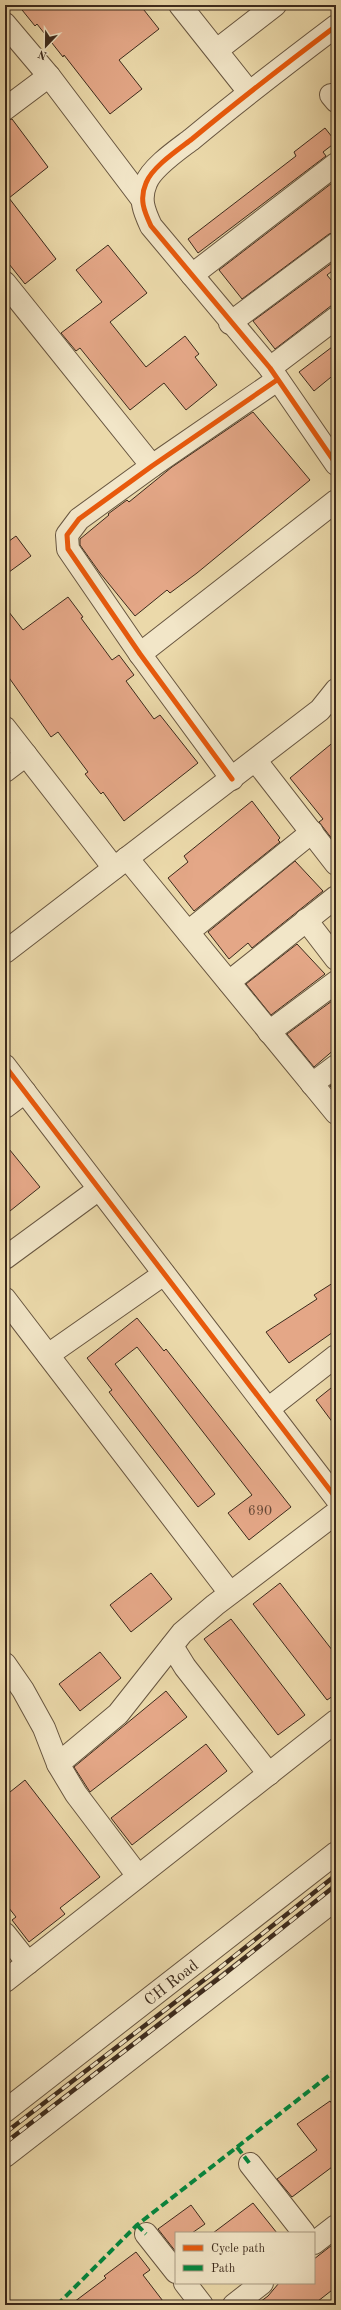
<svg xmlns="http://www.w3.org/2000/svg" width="341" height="2310" font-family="'Old Standard TT',serif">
  <rect width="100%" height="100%" fill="#ebd9aa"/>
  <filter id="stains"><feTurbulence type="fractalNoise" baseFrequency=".005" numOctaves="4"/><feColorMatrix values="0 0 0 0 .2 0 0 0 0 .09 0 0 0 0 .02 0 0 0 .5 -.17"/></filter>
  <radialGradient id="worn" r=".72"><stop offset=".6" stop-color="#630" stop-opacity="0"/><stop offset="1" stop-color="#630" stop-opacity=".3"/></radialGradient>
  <path fill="#e4a787" stroke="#3c2a1c" d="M 18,5 L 140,5 L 159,29 L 119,60 L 142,89 L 110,114 L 64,55 L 63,57 L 37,24 L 35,26 Z
    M 12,119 L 48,167 L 9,198 L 56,259 L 25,284 L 5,259 L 5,121 Z
    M 325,128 L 336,142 L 323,152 L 326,156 L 198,253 L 188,239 L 296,156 L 294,152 Z
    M 336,180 L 336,232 L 329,234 L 242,299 L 219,270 Z
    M 108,245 L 147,293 L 110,322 L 146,367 L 185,336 L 199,354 L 195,357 L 217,385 L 186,410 L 164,383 L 130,410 L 80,348 L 76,351 L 61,333 L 102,302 L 76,270 Z
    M 336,260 L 336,268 L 327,275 L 336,286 L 336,302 L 275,349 L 253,321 Z
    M 336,344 L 336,373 L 314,391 L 299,372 Z
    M 253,412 L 310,480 L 197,573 L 170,593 L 167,590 L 135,616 L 100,573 L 80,545 L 80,539 L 109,515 L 108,514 L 127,500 L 129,502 L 172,467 Z
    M 16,536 L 31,556 L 5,575 L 5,544 Z
    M 68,597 L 83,617 L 81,618 L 112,660 L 119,655 L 134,675 L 126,681 L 154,719 L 160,715 L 198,763 L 124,821 L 103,792 L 101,794 L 85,774 L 88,772 L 58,732 L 51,737 L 5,672 L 5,607 L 23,630 Z
    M 336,740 L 336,844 L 319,822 L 323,819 L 290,778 Z
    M 252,801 L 280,838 L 278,840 L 280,842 L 194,911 L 168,878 L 188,862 L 184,856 Z
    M 295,861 L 323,891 L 252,948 L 248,943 L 229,959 L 208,932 Z
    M 297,944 L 325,974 L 271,1015 L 246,984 Z
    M 336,998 L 336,1048 L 314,1067 L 287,1034 Z
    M 336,1082 L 336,1093 L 330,1086 Z
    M 5,1144 L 40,1187 L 5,1215 Z
    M 336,1281 L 336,1330 L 289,1363 L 266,1332 L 317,1299 L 314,1295 Z
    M 137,1318 L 164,1351 L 166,1349 L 291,1507 L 249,1540 L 228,1513 L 252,1495 L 137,1347 L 115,1364 L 215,1494 L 198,1507 L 109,1392 L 112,1390 L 87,1358 Z
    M 336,1384 L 336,1427 L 316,1400 Z
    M 151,1573 L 172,1599 L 131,1632 L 110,1605 Z
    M 280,1583 L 336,1655 L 336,1694 L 327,1700 L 253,1604 Z
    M 231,1619 L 305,1715 L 278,1735 L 204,1639 Z
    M 100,1652 L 121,1678 L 80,1711 L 59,1684 Z
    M 166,1691 L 187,1717 L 90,1792 L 74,1767 Z
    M 206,1744 L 227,1771 L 132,1845 L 111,1818 Z
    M 25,1780 L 100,1877 L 60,1908 L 65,1914 L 29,1942 L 12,1920 L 16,1917 L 5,1903 L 5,1796 Z
    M 330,2101 L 336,2109 L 336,2164 L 292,2197 L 277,2179 L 317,2150 L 297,2124 Z
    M 253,2203 L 277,2233 L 213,2233 Z
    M 191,2205 L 205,2224 L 192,2233 L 176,2233 L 176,2252 L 158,2229 Z
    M 336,2242 L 336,2287 L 313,2305 L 256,2305 L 268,2296 L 279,2283 L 314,2283 L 314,2259 Z
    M 136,2252 L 150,2270 L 143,2275 L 166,2305 L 70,2305 L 106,2278 L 104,2276 Z"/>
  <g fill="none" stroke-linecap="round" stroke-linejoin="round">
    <g stroke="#685640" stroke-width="24">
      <g id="minor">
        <path d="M 180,5 L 249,92"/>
        <path d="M 5,24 L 49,76 L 142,199"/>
        <path d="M 336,26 C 287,63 239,100 192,139 C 179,149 152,167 146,183 C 139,199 144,211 151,226 L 270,368 L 336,464"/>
        <path d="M 217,50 L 275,5"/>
        <path d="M 331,95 L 336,101"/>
        <path d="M 5,109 L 49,76"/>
        <path d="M 192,275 L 336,164"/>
        <path d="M 5,283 L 152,466"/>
        <path d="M 230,323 L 336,244"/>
        <path d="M 270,368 L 336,318"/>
        <path d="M 140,654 L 336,501"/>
        <path d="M 5,728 L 114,868"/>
        <path d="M 256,761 L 336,864"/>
        <path d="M 5,771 L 26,755"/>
        <path d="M 232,779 L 140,654 L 68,549 L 67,535 L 79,519 L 152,466 L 277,380"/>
        <path d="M 127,858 L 336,1113"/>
        <path d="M 306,920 L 336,959"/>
        <path d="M 188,932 L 312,832"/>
        <path d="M 5,952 L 320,710 L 336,690"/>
        <path d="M 229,982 L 336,897"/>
        <path d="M 269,1032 L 336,982"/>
        <path d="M 5,1066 L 336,1498"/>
        <path d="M 312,1084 L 336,1066"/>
        <path d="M 5,1107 L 25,1092"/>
        <path d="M 5,1258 L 99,1189"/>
        <path d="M 5,1299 L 230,1593"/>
        <path d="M 48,1355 L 164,1274"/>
        <path d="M 268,1409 L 336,1356"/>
        <path d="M 172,1646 L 185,1667 L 269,1774"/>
        <path d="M 5,1664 L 23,1690 L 44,1728 L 58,1764 L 76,1794 L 138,1876"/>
        <path d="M 58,1764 L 118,1714 L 182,1633 L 215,1605 L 336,1513"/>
        <path d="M 5,1934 L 28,1963"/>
        <path d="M 5,1981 L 336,1721"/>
        <path id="s1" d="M 5,2111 L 336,1853"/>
        <path d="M 5,2156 L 336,1899"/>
        <path d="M 250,2164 L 304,2233"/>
        <path d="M 146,2234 L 176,2272"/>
        <path d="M 314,2243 L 336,2226"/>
        <path d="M 185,2283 L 202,2305"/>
        <path d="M 234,2305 L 262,2283"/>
      </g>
    </g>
    <use href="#minor" stroke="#f2e6c8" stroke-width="22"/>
    <g stroke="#3c2a1c" stroke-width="4.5">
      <path id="rail" d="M 5,2133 L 217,1970 L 336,1875
        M 5,2143 L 222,1976 L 336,1885"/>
    </g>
    <use href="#rail" stroke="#f2e6c8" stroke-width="3" stroke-dasharray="9" stroke-linecap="butt"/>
    <path stroke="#00873e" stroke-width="4" stroke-dasharray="8 4" stroke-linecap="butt" d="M 237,2147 L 250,2164
      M 137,2225 L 146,2234
      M 57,2305 L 137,2225 L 336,2070"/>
    <g stroke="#f2e6c8" stroke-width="8">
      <path id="cycleway" d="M 336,26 C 287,63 239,100 192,139 C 179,149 152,167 146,183 C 139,199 144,211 151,226 L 270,368 L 336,464
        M 232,779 L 140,654 L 68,549 L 67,535 L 79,519 L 152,466 L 277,380
        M 5,1066 L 336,1498"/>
    </g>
    <use href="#cycleway" stroke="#e8590c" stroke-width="5"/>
  </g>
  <g text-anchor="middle" stroke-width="4" stroke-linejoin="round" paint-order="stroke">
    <g font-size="14" fill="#664937">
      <text x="260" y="1515">690</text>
    </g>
    <g font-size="16" fill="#3c2a1c" stroke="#f2e6c8">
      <text dy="6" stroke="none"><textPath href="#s1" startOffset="210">CH Road</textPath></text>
    </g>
  </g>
  <rect width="341" height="2310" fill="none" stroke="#ebd9aa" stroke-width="20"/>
  <rect x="6" y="6" width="329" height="2298" fill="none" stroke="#3c2a1c" stroke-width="2"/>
  <rect x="10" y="10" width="321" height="2290" fill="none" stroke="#3c2a1c"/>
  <rect x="175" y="2232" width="140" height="52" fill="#f2e6c8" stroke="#a99b83"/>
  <rect x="183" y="2245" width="20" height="6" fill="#e8590c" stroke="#a99b83"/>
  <text x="211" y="2252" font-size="12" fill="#3c2a1c">Cycle path</text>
  <rect x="183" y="2265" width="20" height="6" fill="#00873e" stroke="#a99b83"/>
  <text x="211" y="2272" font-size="12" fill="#3c2a1c">Path</text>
  <g transform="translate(46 46) rotate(202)" stroke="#f2e6c8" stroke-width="3" paint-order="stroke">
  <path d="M0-3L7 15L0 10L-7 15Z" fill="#3c2a1c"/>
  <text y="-6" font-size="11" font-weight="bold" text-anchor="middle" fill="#3c2a1c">N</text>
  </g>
  <rect width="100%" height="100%" filter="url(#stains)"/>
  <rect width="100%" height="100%" fill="url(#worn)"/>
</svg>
